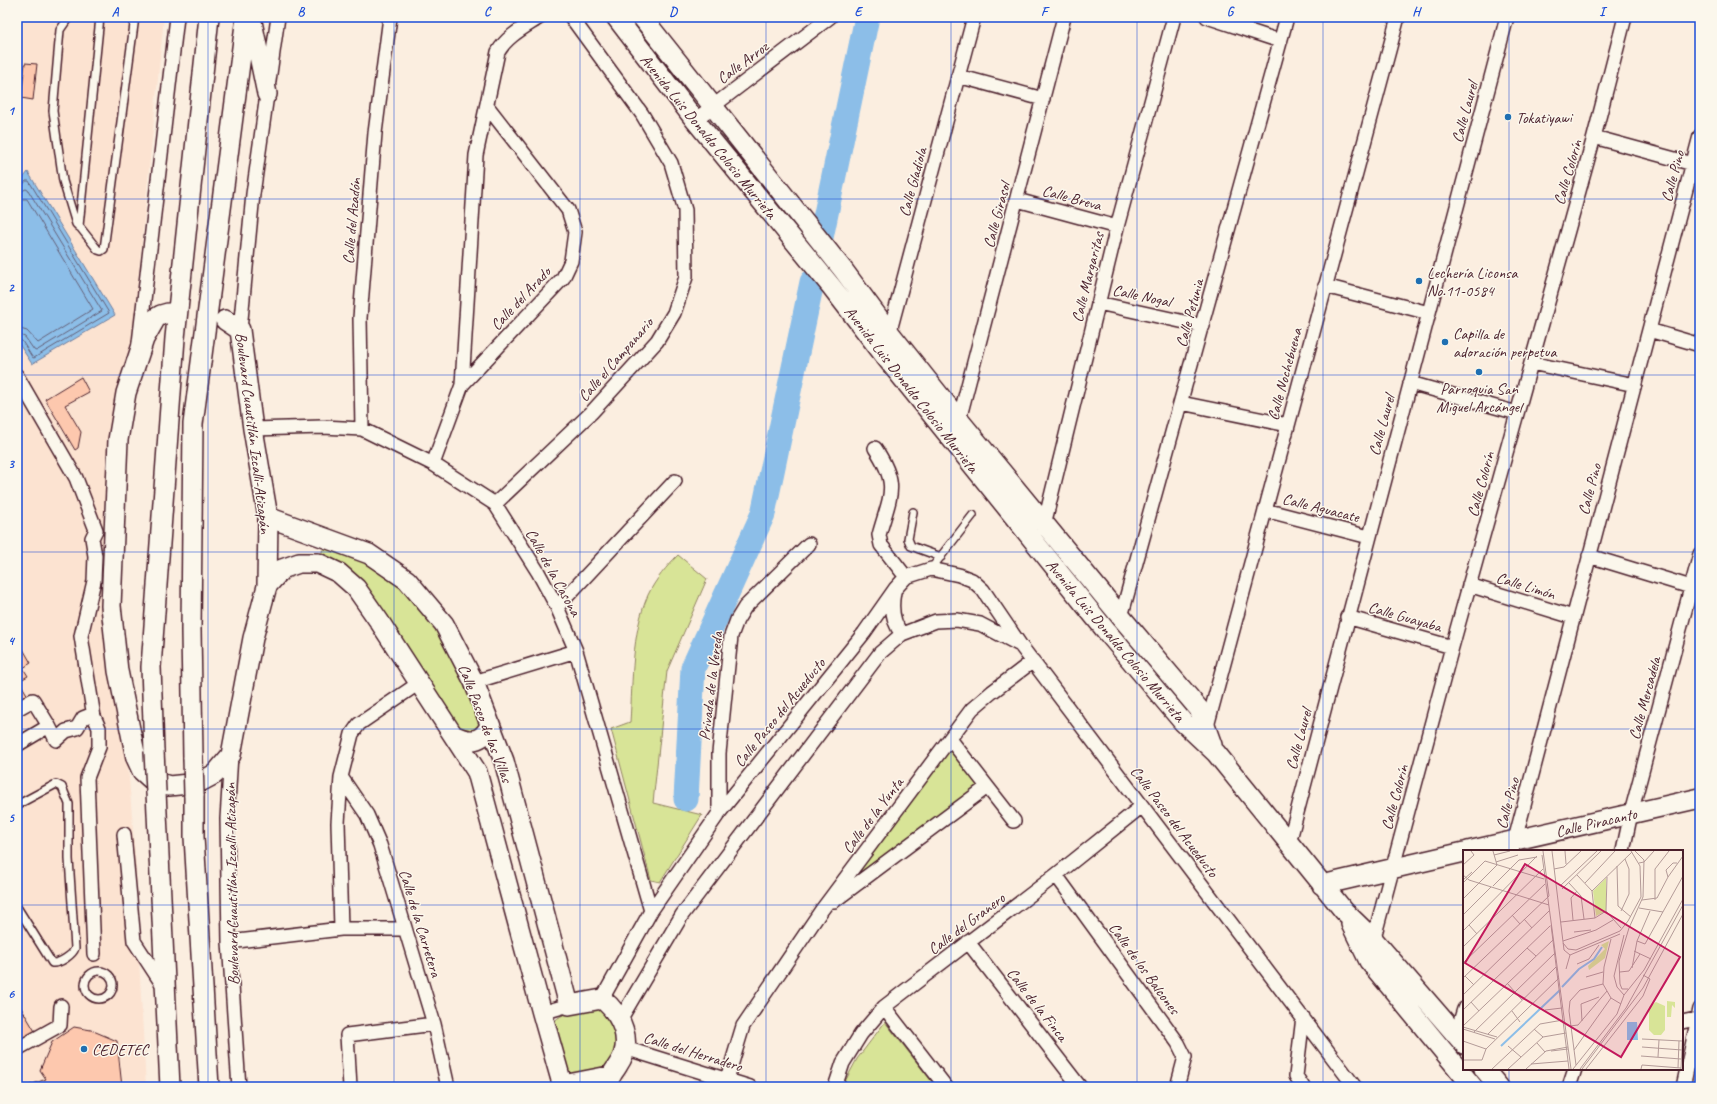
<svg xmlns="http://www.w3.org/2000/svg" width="1717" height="1104" font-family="Caveat,sans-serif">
  <rect width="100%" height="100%" fill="#fbeee0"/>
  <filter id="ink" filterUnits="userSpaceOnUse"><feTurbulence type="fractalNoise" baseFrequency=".025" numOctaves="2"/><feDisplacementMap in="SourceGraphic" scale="8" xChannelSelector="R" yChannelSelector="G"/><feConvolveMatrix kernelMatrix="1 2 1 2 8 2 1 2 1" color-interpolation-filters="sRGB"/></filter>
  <g filter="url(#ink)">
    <path fill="#fce3d1" d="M 17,17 L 164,17 L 132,342 L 116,442 L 111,501 L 127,753 L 136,866 L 139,959 L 146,1087 L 17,1087 Z"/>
    <path fill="#d8e497" stroke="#918261" d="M 328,543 L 404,583 L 445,633 L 484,719 L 474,734 L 456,731 L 363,589 L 322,560 L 322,551 Z
      M 678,555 L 707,579 L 667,671 L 653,803 L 702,815 L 660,882 L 651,880 L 611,729 L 630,722 C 633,679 631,635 648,595 C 655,580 667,566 678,555 Z
      M 950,744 L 983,787 L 836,896 Z
      M 603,1008 L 618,1040 L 609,1069 L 563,1075 L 548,1027 C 566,1008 579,1009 603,1008 Z
      M 885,1022 L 936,1087 L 842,1087 L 857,1059 Z"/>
    <path fill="#8cbee8" stroke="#727e9c" d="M 28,172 L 115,315 L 32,364 L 17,341 L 17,186 Z"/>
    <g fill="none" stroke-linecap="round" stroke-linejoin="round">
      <path stroke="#645f77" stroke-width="1" d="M 17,188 L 21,187 L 26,181 L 29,181 L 109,313 L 34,358 L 32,357 L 22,341 L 17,339
        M 17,193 L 26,189 L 28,190 L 102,311 L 36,351 L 34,350 L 25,337 L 17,334
        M 17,199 L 27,199 L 93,309 L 38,343 L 27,331 L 17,328"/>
      <path stroke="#8cbee8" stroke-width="25" d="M 818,252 L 867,17
        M 686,799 L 693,668 L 763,514 L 812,282"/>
    </g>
    <path fill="#fdc8ae" stroke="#4a1f2b" d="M 25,63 L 37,64 L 33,100 L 21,98 Z
      M 81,377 L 89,392 L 65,405 L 81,432 L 78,448 L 75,450 L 45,399 Z
      M 23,649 L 31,663 L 23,668 L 28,676 L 19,681 L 28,696 L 17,702 L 17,652 Z
      M 17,1001 L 36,1033 L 17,1044 Z
      M 74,1027 L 91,1030 L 117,1041 L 122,1087 L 25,1087 L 46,1079 L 40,1070 L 52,1042 Z"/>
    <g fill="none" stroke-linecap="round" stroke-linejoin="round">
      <path stroke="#d8c5bc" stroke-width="19" stroke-dasharray="19 10" stroke-linecap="butt" d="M 168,313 C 190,311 203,310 223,319"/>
      <g stroke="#4a1f2b" stroke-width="10">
        <path id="lane" d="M 69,17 L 60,30 L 53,111 L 63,181 L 76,224 L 79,227
          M 100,17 L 79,226 L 98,250 L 101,251 L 104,249 L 135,17
          M 913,512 L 908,539 L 911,546 L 941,557
          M 931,569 L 973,515
          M 17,805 L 56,784 L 62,787 L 69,804 L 69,859 L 75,948 C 73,955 59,964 52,963 L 17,907
          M85 985a14 14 0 1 1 28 0a14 14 0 1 1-28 0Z"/>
      </g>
      <g stroke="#4a1f2b" stroke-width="16">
        <path id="street" d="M 1207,17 L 1280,41
          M 958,76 L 1043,99
          M 695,120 L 830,17
          M 1594,137 L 1693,164
          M 1017,200 L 1117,227
          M 1325,286 L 1429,313
          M 1098,303 L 1203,326
          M 240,330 L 253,194 L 278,17
          M 1649,330 L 1700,345
          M 888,338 L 974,17
          M 139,343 L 177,17
          M 1531,363 L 1635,385
          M 17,376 L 76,478 L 96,530 L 92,538 L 95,556 L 94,581 L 81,636 L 94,717
          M 1410,383 L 1517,413
          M 462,385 L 563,278 L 571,261 L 575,232 L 568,210 L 487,106
          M 1181,403 L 1288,425
          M 959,420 L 1064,17
          M 253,429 L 323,427 L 362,429 L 433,464 L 495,504 L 538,572 L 557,607 L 576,651 L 651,911
          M 362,429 L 360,318 L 375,133 L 390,17
          M 875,448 C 900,486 890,495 879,535 L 881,545 L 906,577
          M 433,464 L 462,385 L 476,155 L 498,52 C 507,36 525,27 540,17
          M 495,504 L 591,413 L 657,341 L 674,313 L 686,277 L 685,210 L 671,163 L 642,114 L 571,17
          M 1265,510 L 1369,537
          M 1043,529 L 1117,227 L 1174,17
          M 1589,556 L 1691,587
          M 1469,585 L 1573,617
          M 894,592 C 891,608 892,622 902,634
          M 557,607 L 675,481
          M 1121,617 L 1287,17
          M 1347,617 L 1452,647
          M 474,682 L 576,651
          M 17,709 L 33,700 L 49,726 L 17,745
          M 49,726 L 56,740 L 66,731 L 77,728 L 83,718 L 93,714 L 99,728 L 99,747 L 87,778 L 94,954
          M 1206,730 L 1398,17
          M 950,739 L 1014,821
          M 231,755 L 227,819 L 229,942 L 239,1087
          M 341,777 L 367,815 L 380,845 L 434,1024 L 448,1087
          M 719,813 L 719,753 L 731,636 L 737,620 L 745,607 L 809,544
          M 124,834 L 134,941 L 164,987
          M 1289,843 L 1507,17
          M 1512,851 L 1700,136
          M 1623,851 L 1631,813 L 1700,554
          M 1056,875 L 1178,1043 L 1185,1057 L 1177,1087
          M 834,901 L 987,787
          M 341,929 L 338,823 L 341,777 L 352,734 L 359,724 L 419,683
          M 229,942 L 341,929 L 405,929
          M 968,942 L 1080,1087
          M 1372,945 L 1452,647 L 1594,137 L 1625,17
          M 602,999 L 651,911 L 719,813 L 864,633 L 895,589 L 906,577 L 931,569 L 959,575 L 972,580 L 983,590 L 1021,646 L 1355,1087
          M 884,1007 L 946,1087
          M 542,1013 L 569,1005
          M 1303,1017 L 1296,1076 L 1303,1087
          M 620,1020 L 682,915 L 880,653 L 902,634 L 936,621 L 957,620 L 980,624 L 1020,645
          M 1682,1022 L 1700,1018
          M 1456,1035 L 1464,1009
          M 625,1048 L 750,1087
          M 17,1049 L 60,1025 L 61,1006
          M 727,1079 L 743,1026 L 821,911 L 972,709 L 992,692 L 1033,661
          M 350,1087 L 347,1035 L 434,1024
          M 835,1087 L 843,1063 L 861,1034 L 884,1007 L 1056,875 L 1142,806
          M 1569,1087 L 1575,1069
          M 1683,1087 L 1700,1009"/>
      </g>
      <g stroke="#4a1f2b" stroke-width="22">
        <path id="secondary" d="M 251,17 L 267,94
          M 616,17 L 695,120 L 831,286 L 884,355 L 1107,632 L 1183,722 L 1216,753 L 1344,911 L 1373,939 L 1464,1044
          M 642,17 L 844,271 L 889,332 L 959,420 L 1121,617 L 1199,709 L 1212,745
          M 168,313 L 161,315 L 156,318 L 144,339 L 126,393 L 118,440 L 111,606 L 118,671 L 136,758 L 142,771 L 152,780 L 169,786 L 198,783 L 215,774 L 231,755 L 253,638 L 267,586 L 268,517 L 253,429 L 240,330 L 225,320
          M 268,517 L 369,554 L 407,580 L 444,624 L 474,682 L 504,761 L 569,1005 L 602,999 C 622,1015 634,1042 618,1065 C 612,1075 610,1074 607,1087
          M 267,586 L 282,569 L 299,563 L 318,563 L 339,573 L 356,588 L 379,621 L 477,772 L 542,1013 L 563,1087
          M 453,735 C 470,743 482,743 490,725
          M 154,751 L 151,667 L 175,338 L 209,17
          M 193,758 L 191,630 L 193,424 L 246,17
          M 156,792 L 170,1087
          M 194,795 L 194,837 L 209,1087
          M 1468,851 L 1700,798
          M 1322,885 L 1464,852
          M 1351,924 L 1369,961 L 1473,1087
          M 1484,1069 L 1499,1087
          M 563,1085 L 609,1076"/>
      </g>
      <use href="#lane" stroke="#fbf7ec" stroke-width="7"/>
      <use href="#street" stroke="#fbf7ec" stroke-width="13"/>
      <use href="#secondary" stroke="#fbf7ec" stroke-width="19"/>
      <g stroke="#4a1f2b" stroke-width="22" stroke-linecap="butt">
        <path id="secondary-bridge" d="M 154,751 L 156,792
          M 193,758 L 194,795"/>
      </g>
      <use href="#secondary-bridge" stroke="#fbf7ec" stroke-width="19"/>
    </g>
  </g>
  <path fill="none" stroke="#1d4ed8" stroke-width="1" stroke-opacity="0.55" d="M 208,17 L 208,1087M 394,17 L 394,1087M 580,17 L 580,1087M 766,17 L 766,1087M 951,17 L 951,1087M 1137,17 L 1137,1087M 1323,17 L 1323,1087M 1509,17 L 1509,851M 17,199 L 1700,199M 17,375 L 1700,375M 17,552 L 1700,552M 17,729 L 1700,729M 17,905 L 1464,905M 1682,905 L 1700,905M 1509,1069 L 1509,1087"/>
  <g fill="#1f6fb2" stroke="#fbf7ec" stroke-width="1.5">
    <circle cx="1508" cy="117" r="4"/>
    <circle cx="1419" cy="281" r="4"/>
    <circle cx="1445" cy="342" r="4"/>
    <circle cx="1479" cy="372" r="4"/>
    <circle cx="84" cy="1049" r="4"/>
  </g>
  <g text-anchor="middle" stroke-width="3" stroke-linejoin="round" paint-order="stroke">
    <g font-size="16" fill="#4a1f2b" stroke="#fbf7ec">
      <text transform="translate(742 62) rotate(-37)" y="6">Calle Arroz</text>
      <text transform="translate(1464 112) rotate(-75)" y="6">Calle Laurel</text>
      <text transform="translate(709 136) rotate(51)" y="6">Avenida Luis Donaldo Colosio Murrieta</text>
      <text transform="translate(1567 172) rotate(-74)" y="6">Calle Colorín</text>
      <text transform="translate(1672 176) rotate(-75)" y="6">Calle Pino</text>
      <text transform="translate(912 182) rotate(-75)" y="6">Calle Gladiola</text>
      <text transform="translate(1072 197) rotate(15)" y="6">Calle Breva</text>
      <text transform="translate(996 215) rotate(-75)" y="6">Calle Girasol</text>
      <text transform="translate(351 221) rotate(-85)" y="6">Calle del Azadón</text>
      <text transform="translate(1087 277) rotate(-76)" y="6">Calle Margaritas</text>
      <text transform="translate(1142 295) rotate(12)" y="6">Calle Nogal</text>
      <text transform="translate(520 298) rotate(-47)" y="6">Calle del Arado</text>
      <text transform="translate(1189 313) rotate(-75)" y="6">Calle Petunia</text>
      <text transform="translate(615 359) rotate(-49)" y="6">Calle el Campanario</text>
      <text transform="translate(1284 374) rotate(-75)" y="6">Calle Nochebuena</text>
      <text transform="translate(912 389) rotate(52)" y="6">Avenida Luis Donaldo Colosio Murrieta</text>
      <text transform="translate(1381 425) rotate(-75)" y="6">Calle Laurel</text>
      <text transform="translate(254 433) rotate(83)" y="6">Boulevard Cuautitlán Izcalli-Atizapán</text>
      <text transform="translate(1480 484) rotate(-75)" y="6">Calle Colorín</text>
      <text transform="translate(1589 489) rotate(-75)" y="6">Calle Pino</text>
      <text transform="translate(1321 507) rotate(14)" y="6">Calle Aguacate</text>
      <text transform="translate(554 572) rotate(61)" y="6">Calle de la Casona</text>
      <text transform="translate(1526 585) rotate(17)" y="6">Calle Limón</text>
      <text transform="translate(1405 616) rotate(16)" y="6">Calle Guayaba</text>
      <text transform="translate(1116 640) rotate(50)" y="6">Avenida Luis Donaldo Colosio Murrieta</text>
      <text transform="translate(710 686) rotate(-83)" y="6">Privada de la Vereda</text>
      <text transform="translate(1644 698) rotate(-75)" y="6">Calle Mercadela</text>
      <text transform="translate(779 712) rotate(-51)" y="6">Calle Paseo del Acueducto</text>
      <text transform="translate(486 723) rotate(69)" y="6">Calle Paseo de las Villas</text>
      <text transform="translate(1298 739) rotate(-75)" y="6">Calle Laurel</text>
      <text transform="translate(1394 797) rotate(-75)" y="6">Calle Colorín</text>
      <text transform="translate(1507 803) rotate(-75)" y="6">Calle Pino</text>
      <text transform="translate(872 815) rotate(-53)" y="6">Calle de la Yunta</text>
      <text transform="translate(1175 821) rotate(53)" y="6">Calle Paseo del Acueducto</text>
      <text transform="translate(1596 822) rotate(-13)" y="6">Calle Piracanto</text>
      <text transform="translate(231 884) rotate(-91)" y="6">Boulevard Cuautitlán Izcalli-Atizapán</text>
      <text transform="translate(421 923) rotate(73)" y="6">Calle de la Carretera</text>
      <text transform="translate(966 923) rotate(-37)" y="6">Calle del Granero</text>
      <text transform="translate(1145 968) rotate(54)" y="6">Calle de los Balcones</text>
      <text transform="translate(1038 1004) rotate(52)" y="6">Calle de la Finca</text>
      <text transform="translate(693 1051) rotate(17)" y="6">Calle del Herradero</text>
    </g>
    <g font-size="16" fill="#4a1f2b" stroke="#fbf7ec" text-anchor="start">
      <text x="1516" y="123">Tokatiyawi</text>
      <text x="1427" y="278">Lechería Liconsa<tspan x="1427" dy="18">No.11-0584</tspan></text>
      <text x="1453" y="339">Capilla de<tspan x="1453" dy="18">adoración perpetua</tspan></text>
      <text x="1479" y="394" text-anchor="middle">Parroquia San<tspan x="1479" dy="18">Miguel Arcángel</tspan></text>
      <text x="92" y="1055">CEDETEC</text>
    </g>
  </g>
  <g transform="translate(1463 850)">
    <rect width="220" height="220" fill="#fbeee0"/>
    <path d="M 143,28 L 143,61 L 133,66 L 130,41 ZM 146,91 L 142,108 L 126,120 L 125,116 L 142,99 L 138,95 ZM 204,151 L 212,152 L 212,158 L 209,155 L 208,167 L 204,167 ZM 193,152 L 202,156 L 202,180 L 198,185 L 191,185 L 186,180 L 186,157 Z" fill="#d8e497"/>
    <path d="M 164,172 L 174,172 L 175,190 L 164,190 Z" fill="#8cbee8"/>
    <path fill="none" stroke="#8cbee8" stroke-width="2" d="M 99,137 L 116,119 L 131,109 L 139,97M 38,196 L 97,140"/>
    <path fill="none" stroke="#b49b98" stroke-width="1" d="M 80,1 L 86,46M 89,1 L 101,100 L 107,105M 102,1 L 103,14M 31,5 L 47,1M 79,5 L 108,219M 56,10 L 74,7M 22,11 L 81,29M 33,12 L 55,5M 176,13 L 181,12 L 191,1M 0,15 L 11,5 L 8,1M 154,16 L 155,56 L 168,67M 91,19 L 101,17 L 118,1M 0,25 L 6,30 L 86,55M 114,25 L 129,41 L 132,68M 144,27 L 143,61 L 158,78M 205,27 L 203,20 L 210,13 L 214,13M 0,30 L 9,22M 0,33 L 22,11M 106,33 L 118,46 L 121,69M 122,33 L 152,1M 98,35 L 134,1M 30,36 L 56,10M 99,39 L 138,1M 129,41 L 169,2M 0,49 L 34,15 L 30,1M 179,50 L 194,48 L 205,27 L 220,6M 192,50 L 192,19 L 206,1M 176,58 L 200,62M 158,61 L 166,44 L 166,19 L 162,9M 0,65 L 28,37M 49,65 L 57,74M 61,69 L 69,78M 110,70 L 108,48 L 114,41M 98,72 L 132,68 L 143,61M 6,75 L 14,84M 88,75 L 106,219M 0,81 L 74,6M 111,82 L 128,80M 161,85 L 151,126 L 154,137 L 161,145M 148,89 L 141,117 L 140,134 L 148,148 L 158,154M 100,91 L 133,80 L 150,70M 174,91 L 182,94 L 220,26M 100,93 L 105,99 L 113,100 L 157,81 L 165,71 L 178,47 L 177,16 L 168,1M 0,97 L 80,19M 64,98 L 73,106M 171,101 L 188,109M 107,105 L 157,84M 0,113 L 82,34M 114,114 L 126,109 L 136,95M 169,118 L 174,91 L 187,61M 103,119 L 107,105M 157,122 L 166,121 L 177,104M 2,126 L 11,135M 123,127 L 140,122M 0,128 L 86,46M 44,133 L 59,150M 165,139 L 159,139 L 157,134 L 156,111 L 166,78 L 180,47 L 181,10 L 172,1M 0,145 L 86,61M 8,152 L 16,161M 0,160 L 87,76M 82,160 L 99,158M 49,161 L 57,172M 119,171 L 118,154 L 136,147M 0,176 L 90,90M 107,176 L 115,175 L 144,141M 0,177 L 34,187M 0,179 L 32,189M 71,179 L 80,187M 11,182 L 92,103M 25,184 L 93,117M 179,189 L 219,191M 0,191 L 23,199M 74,193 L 82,202M 45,196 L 58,207M 179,197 L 219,200M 111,200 L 148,148M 88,201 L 105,199M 178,206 L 218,209M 195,207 L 196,190M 0,210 L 19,210M 19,210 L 23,199 L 96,128M 68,214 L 105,211M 113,215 L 106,161 L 107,151 L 117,140 L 140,134M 215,218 L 216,191M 29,219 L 77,174 L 100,170M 45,219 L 80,187 L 103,183M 63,219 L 83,201 L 105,197M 110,219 L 154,164 L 161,145 L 181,120 L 220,49M 117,219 L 163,158 L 220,55M 119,219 L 180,138 L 220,64M 123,219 L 180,146 L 187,129 L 180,125M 178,219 L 179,215 L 218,218M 218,219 L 220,177"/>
    <path fill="#c2185b" fill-opacity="0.15" stroke="#c2185b" stroke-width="2" d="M 62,14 L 217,107 L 158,207 L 2,113 Z"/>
    <rect width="220" height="220" fill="none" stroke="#4a1f2b" stroke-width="2"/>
  </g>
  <rect width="1717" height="1104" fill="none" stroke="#fbf7ec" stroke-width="44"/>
  <rect x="22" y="22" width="1673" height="1060" fill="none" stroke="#1d4ed8" stroke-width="1.5"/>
  <g font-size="13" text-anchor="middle" font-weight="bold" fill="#1d4ed8">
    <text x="115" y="16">A</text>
    <text x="301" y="16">B</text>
    <text x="487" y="16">C</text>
    <text x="673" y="16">D</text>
    <text x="858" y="16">E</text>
    <text x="1044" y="16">F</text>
    <text x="1230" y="16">G</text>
    <text x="1416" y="16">H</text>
    <text x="1602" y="16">I</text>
    <text x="11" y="115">1</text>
    <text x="11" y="292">2</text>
    <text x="11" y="468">3</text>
    <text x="11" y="645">4</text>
    <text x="11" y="822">5</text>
    <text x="11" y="998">6</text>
  </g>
</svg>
